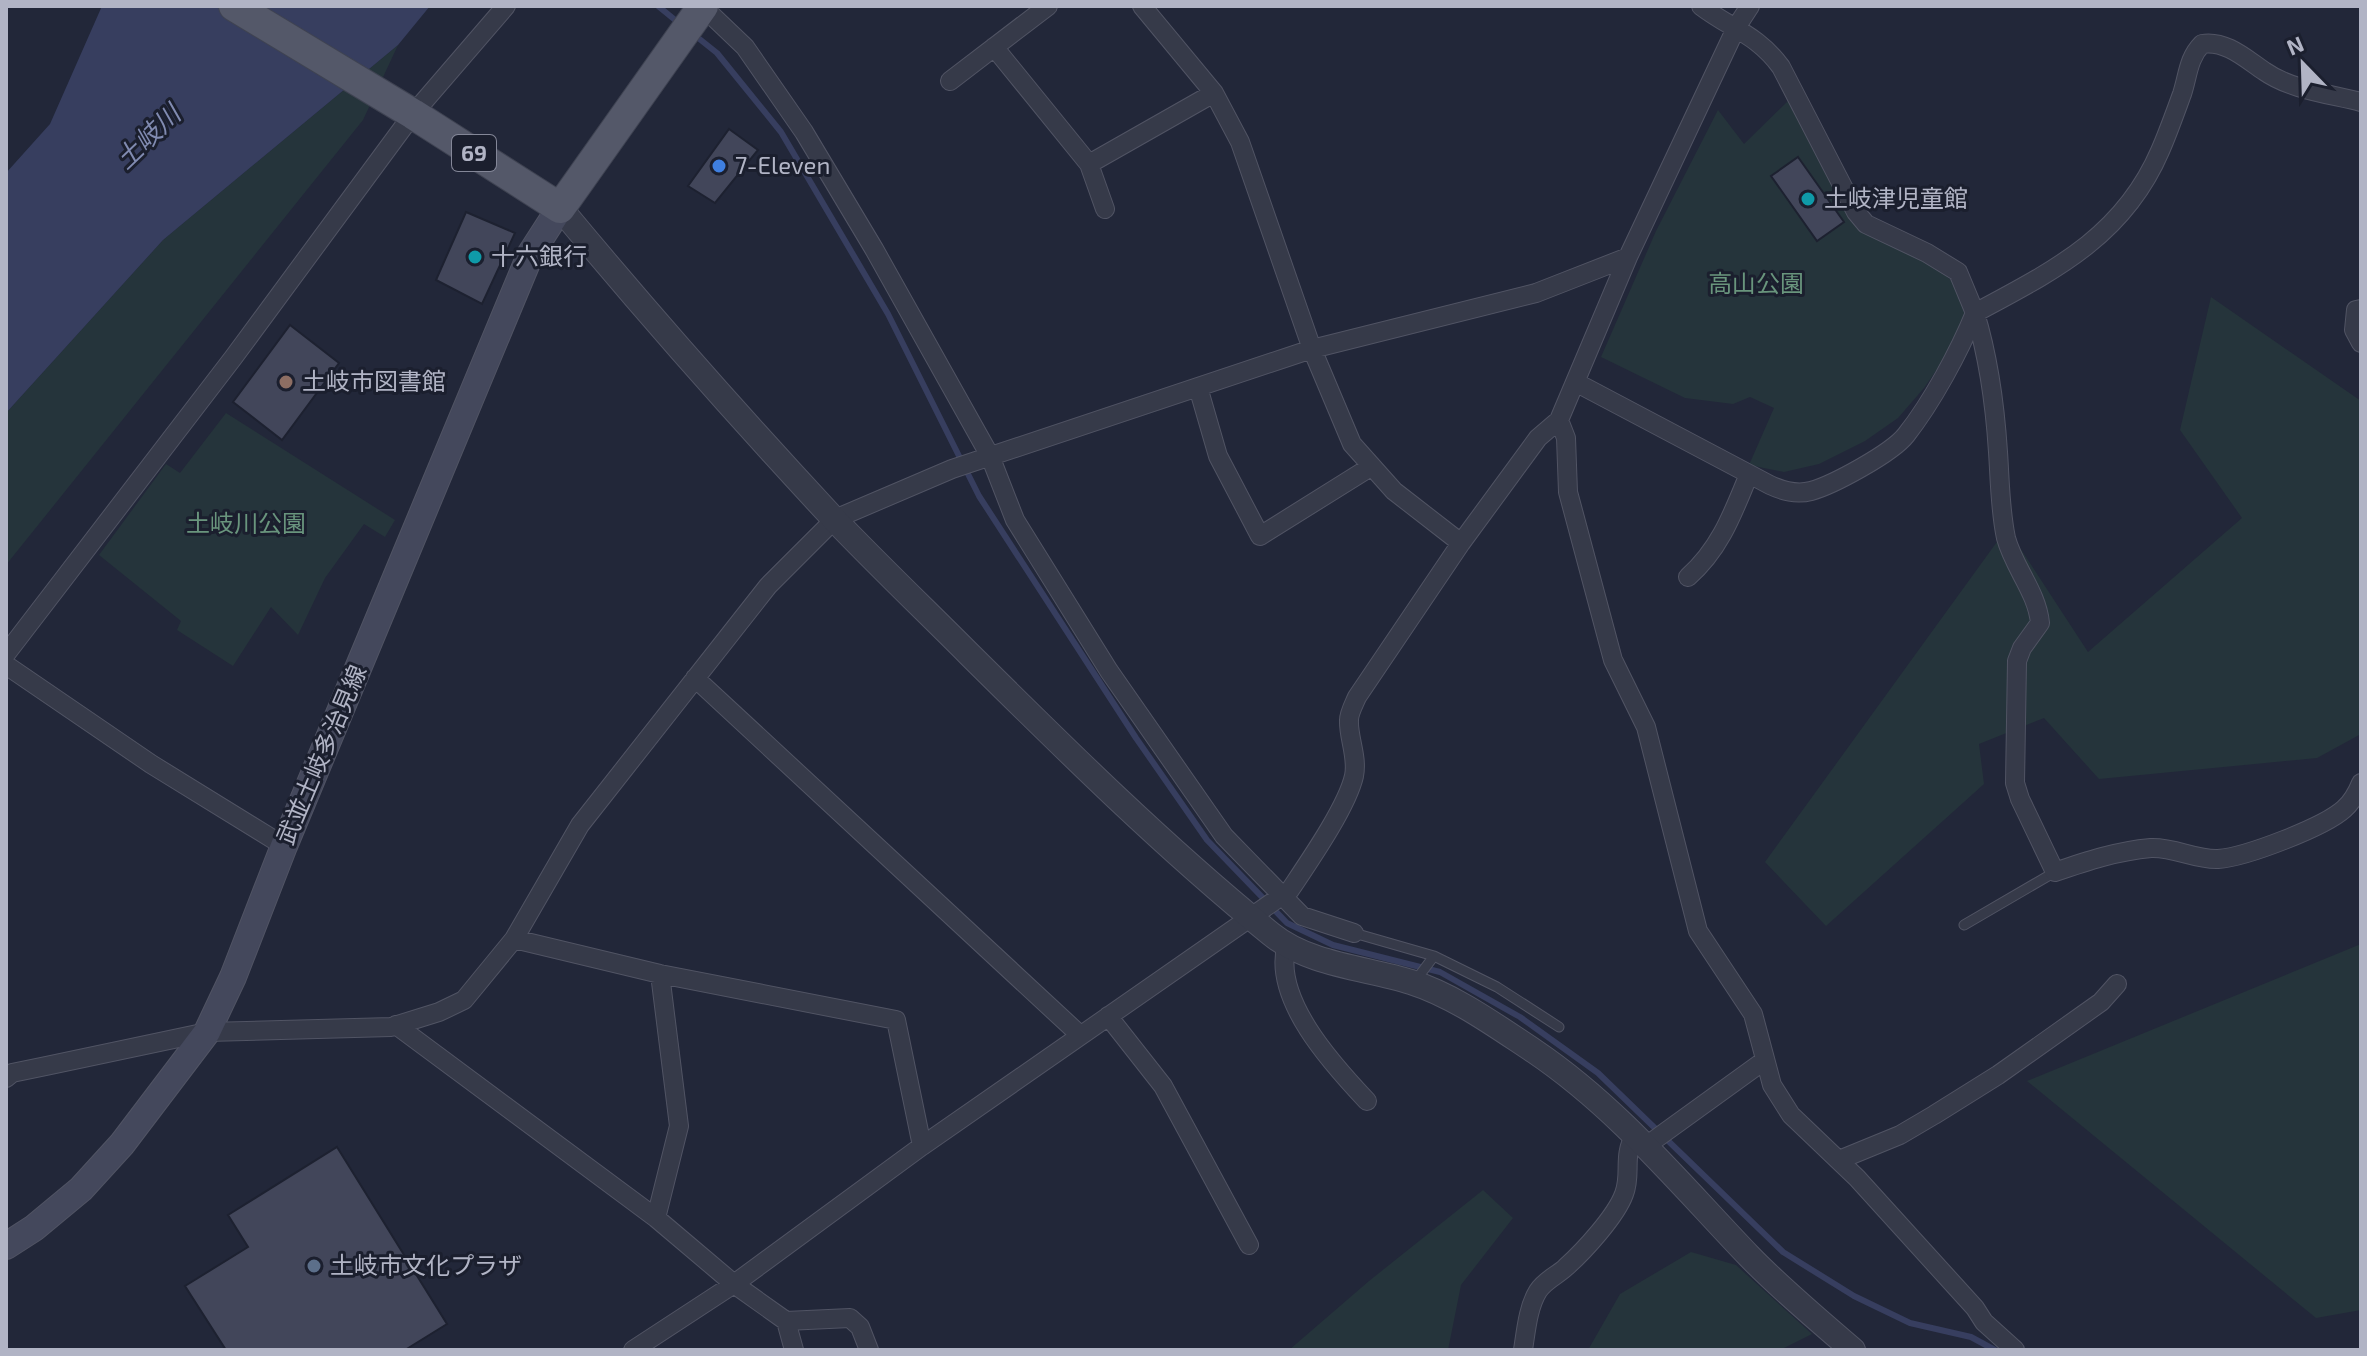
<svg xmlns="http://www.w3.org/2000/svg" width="2367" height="1356" font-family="'Exo 2','Noto Sans JP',sans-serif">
  <rect width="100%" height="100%" fill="#222739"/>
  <path fill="#25343b" d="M 398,45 L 363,120 L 6,565 L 6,413 L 163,240 Z
    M 1788,101 L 1841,204 L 1859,230 L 1930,262 L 1957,285 L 1968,299 L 1963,332 L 1924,388 L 1898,418 L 1865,441 L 1819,464 L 1784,472 L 1749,465 L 1774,408 L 1750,397 L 1733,404 L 1685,398 L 1601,357 L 1656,231 L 1718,110 L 1744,144 Z
    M 2211,297 L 2361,401 L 2361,734 L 2317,758 L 2099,779 L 2044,718 L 1979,744 L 1984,784 L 1826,926 L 1765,862 L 2007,528 L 2088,652 L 2242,518 L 2180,430 Z
    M 226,413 L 395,520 L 385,537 L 364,524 L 325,578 L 298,635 L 271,607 L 233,666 L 177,630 L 181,621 L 99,555 L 166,464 L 180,473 Z
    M 2361,944 L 2361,1310 L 2316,1318 L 2027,1081 Z
    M 1483,1190 L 1513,1218 L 1461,1285 L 1448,1350 L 1289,1350 L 1369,1281 Z
    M 1691,1252 L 1736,1265 L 1812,1334 L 1780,1350 L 1588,1350 L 1620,1294 Z"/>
  <path fill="#373e5f" d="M 102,6 L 430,6 L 398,45 L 163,240 L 6,413 L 6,173 L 50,124 Z"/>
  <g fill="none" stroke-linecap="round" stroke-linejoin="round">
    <path stroke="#373e5f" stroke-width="6" d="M 658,6 L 680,24
      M 692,33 L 717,53 L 781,132 L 888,314 L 979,496 L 1136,738 L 1207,840 L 1287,923 L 1333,945 L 1440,972 L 1520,1017 L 1598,1073 L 1783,1252 L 1854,1296 L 1910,1323 L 1971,1337 L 1995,1350"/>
  </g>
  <path fill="#42465a" stroke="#1d2130" stroke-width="2" d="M 729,129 L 758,150 L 715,203 L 688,186 Z
    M 1798,157 L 1844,222 L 1817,241 L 1771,176 Z
    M 466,212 L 515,233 L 482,304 L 436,280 Z
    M 290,325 L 339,363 L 282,440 L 233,402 Z
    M 337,1147 L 447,1324 L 405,1350 L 226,1350 L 185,1286 L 248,1247 L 228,1215 Z"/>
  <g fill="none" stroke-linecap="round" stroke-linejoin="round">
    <g stroke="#515464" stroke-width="11">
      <path id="service" d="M 1964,925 L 2055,872
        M 1354,933 L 1434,956 L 1497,987 L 1559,1027
        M 1416,980 L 1434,956"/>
    </g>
    <g stroke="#515464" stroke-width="20">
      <path id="minor" d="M 702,6 L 745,47 L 804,132 L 874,249 L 990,456 L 1015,520 L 1109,671 L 1224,836 L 1302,916 L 1354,933
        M 1142,6 L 1214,93 L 1240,142 L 1312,349 L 1352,444 L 1394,491 L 1461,543
        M 1701,6 C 1731,29 1757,34 1781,67 L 1856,212 L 1866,224 L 1927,253 L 1958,272 L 1975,313 C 2053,271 2123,237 2160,151 C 2168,133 2175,113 2182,94 C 2188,76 2188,58 2202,44 C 2226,40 2246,59 2264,71 C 2291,90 2330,94 2361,102
        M 994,47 L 1089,164 L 1105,209
        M 950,81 L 1048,6
        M 1089,164 L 1214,93
        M 2361,309 L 2356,310 L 2354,330 L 2361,343
        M 1975,313 C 1989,359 1995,405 1998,452 C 2000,481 2000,510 2006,538 C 2014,568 2037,592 2040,623 L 2022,648 L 2017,661 L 2015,783 L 2020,799 L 2055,872 C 2087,861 2117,851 2151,848 C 2174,847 2196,860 2218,859 C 2246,857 2324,827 2344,809 C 2352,802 2357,793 2361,783
        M 1577,383 L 1770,485 C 1783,491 1796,495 1811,491 C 1833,485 1892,453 1906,435 C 1932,402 1959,352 1975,313
        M 1198,387 L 1218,456 L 1260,536 L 1372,466
        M 1559,420 L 1566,438 L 1568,492 L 1613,660 L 1646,727 L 1698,931 L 1753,1014 L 1772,1085 L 1791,1115 L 1857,1178 L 1975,1308 L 1984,1322 L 2015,1350
        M 1688,577 C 1720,549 1733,513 1749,474
        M 6,654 L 233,358 L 413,114 L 506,6
        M 6,665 L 151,764 L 284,846
        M 695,678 L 1080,1035
        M 514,939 L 660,974 L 896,1020 L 922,1146
        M 1287,944 C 1271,998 1333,1065 1367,1101
        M 1108,1016 L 1163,1086 L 1249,1245
        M 396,1025 L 656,1218 L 734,1284 L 786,1321 L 794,1350
        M 6,1078 L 12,1073 L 46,1066 L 207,1032 L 391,1027 L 439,1012 L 464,1000 L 514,939 L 580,825 L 768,586 L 835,519 L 952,469 L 1312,349 L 1536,293 L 1628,257
        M 1646,1146 L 1765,1060
        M 1839,1160 L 1900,1135 L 1934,1115 L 1998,1075 L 2101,1002 L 2117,984
        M 656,1218 L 679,1126 L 660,974
        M 786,1321 L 850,1318 L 860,1327 L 869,1350
        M 633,1350 L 734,1284 L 922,1146 L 1290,890 C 1308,863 1347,807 1354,776 C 1358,757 1348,737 1349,720 C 1349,713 1354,704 1357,697 L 1461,543 L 1538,438 L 1559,420 L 1628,257 L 1737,26 L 1750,6
        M 1523,1350 C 1526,1331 1528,1307 1538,1291 C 1545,1280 1558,1275 1566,1267 C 1584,1251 1616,1216 1624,1194 C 1632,1174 1622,1156 1635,1135"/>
    </g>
    <g stroke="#515464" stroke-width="26">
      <path id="tertiary" d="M 560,208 C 648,314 739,417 833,518 C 877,564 924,609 969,654 C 1067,751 1164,847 1271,934 C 1309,965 1367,968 1411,982 C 1455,996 1496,1026 1534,1051 C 1617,1107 1680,1184 1749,1256 C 1781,1289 1818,1320 1853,1350"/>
    </g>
    <g stroke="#515464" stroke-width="28">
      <path id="secondary" d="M 6,1246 L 34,1228 L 81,1189 L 122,1144 L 207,1032 L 233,977 L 284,846 L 531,253 L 560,208"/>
    </g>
    <g stroke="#3f4352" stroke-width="32">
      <path id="primary" d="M 234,6 L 413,114 L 560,208 L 703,6"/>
    </g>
    <use href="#service" stroke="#363a49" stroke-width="9"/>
    <use href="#minor" stroke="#363a49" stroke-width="18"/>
    <use href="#tertiary" stroke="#363a49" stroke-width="24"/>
    <use href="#secondary" stroke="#44485c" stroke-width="26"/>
    <use href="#primary" stroke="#545869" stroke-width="30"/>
  </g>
  <circle fill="#3f7fe0" stroke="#1b1f2e" stroke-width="3" cx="719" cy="166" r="8"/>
  <g fill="#0f9aa8" stroke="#1b1f2e" stroke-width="3">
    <circle cx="1808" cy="199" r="8"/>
    <circle cx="475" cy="257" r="8"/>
  </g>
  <circle fill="#8d6e63" stroke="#1b1f2e" stroke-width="3" cx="286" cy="382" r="8"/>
  <circle fill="#5c6f8a" stroke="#1b1f2e" stroke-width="3" cx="314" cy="1266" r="8"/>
  <g text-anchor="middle" stroke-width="6" stroke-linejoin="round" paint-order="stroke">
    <rect fill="#1b1f2e" stroke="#848798" stroke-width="2" x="452" y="135" width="44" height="36" rx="6"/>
    <g font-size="22" font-weight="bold" fill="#b1b4c5">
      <text x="474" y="161">69</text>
    </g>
    <g font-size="24" fill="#b1b4c5" stroke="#1b1f2e" text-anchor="start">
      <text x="735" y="174">7-Eleven</text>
      <text x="1824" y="207">土岐津児童館</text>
      <text x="491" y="265">十六銀行</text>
      <text x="302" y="390">土岐市図書館</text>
      <text x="330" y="1274">土岐市文化プラザ</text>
    </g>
    <g font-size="24" fill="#69957d" stroke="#1b1f2e">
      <text x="1756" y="292">高山公園</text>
      <text x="246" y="532">土岐川公園</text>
    </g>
    <g font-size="24" fill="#b1b4c5" stroke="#1b1f2e">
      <text transform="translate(322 755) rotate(-67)" y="8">武並土岐多治見線</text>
    </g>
    <g font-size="26" font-style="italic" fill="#818bb1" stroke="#1b1f2e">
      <text transform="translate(148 137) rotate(-44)" y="9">土岐川</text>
    </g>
  </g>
  <rect width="2367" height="1356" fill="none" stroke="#b1b4c5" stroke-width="16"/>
  <g transform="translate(2303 64) rotate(337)" stroke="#1b1f2e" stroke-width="6" paint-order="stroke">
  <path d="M0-6L14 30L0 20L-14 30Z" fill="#b1b4c5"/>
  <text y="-12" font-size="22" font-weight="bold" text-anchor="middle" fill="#b1b4c5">N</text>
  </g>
</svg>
